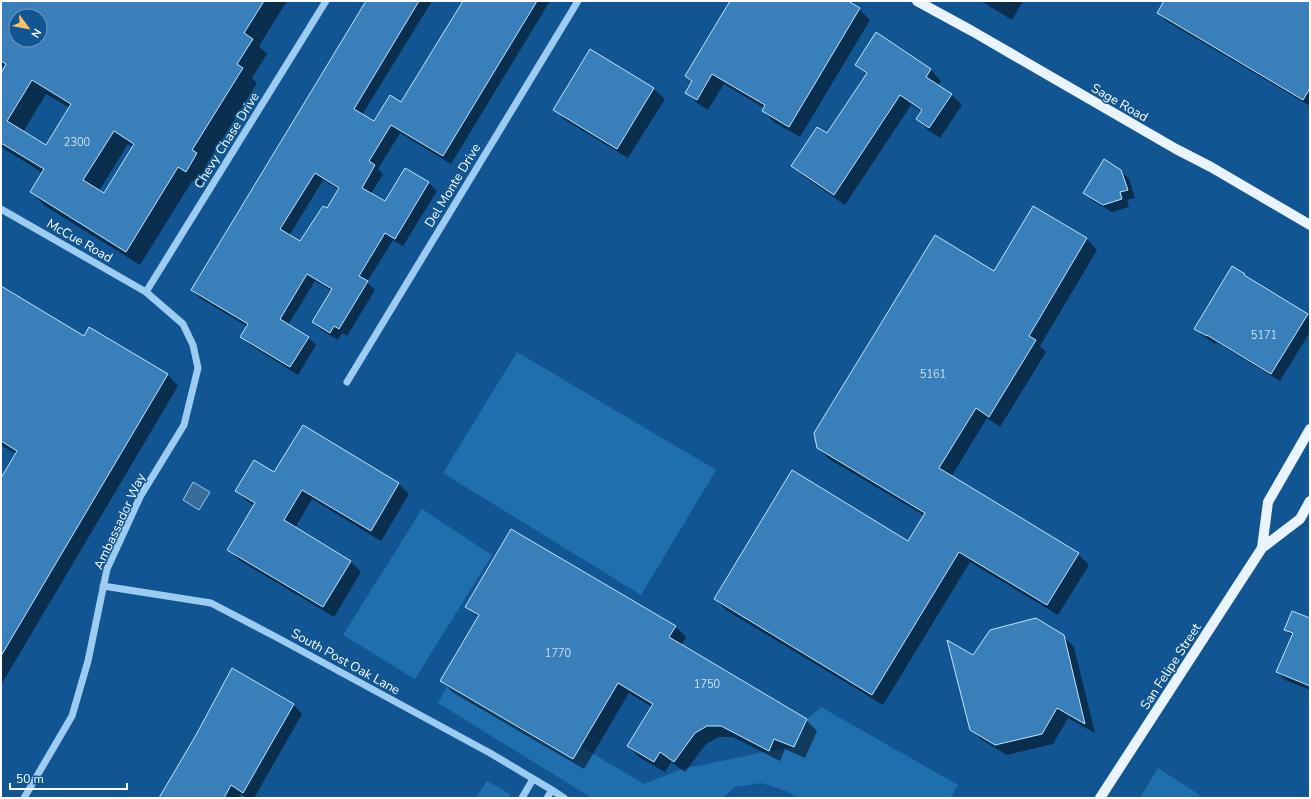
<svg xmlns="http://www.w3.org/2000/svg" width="1311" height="799" font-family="'Nunito Sans',sans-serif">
  <rect width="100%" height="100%" fill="#115692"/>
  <path fill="#1f6faf" d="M 517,352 L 716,470 L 641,595 L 443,473 Z
    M 422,509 L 492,555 L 415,679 L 343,635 Z
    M 455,672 L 644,784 L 682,769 L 769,751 L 794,747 L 807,719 L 821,707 L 958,785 L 951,798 L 798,798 L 786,791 L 761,783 L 735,787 L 722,798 L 592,798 L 438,703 Z
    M 1158,768 L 1200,795 L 1198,798 L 1140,798 Z
    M 487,781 L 510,794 L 508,798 L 476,798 Z"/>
  <path fill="#3a6c98" stroke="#8ec9f6" d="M 193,482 L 210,492 L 199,510 L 183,500 Z"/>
  <path fill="#0007" fill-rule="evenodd" d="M 1,1 L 287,1 L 259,46 L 267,54 L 252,78 L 257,83 L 207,164 L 211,168 L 200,186 L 192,181 L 140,265 L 45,206 L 31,192 L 43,173 L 1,147 L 1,75 L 5,68 L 1,66 ZM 16,16 L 40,16 L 40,40 L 16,40 ZM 46,94 L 70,108 L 46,146 L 23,132 ZM 128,144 L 133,147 L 104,194 L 99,191 Z
    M 367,1 L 432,1 L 362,115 L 374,122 L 401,103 L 464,1 L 550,1 L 451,164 L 400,133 L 378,169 L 383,174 L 371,194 L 385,202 L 405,169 L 429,183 L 437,191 L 403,246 L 393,240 L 367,282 L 375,290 L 347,336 L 342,333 L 338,340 L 321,330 L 313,322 L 332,291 L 315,281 L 288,325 L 308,337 L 316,345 L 298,375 L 250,345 L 241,337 L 248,327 L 200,298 L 192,290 ZM 323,180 L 339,190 L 327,210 L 301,242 L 289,236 Z
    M 731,1 L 846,1 L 859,9 L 870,20 L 800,137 L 774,122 L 763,111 L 764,108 L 724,84 L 708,110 L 697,103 L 686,92 L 692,82 L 686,76 Z
    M 981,1 L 1023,1 L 1012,20 Z
    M 1165,1 L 1310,1 L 1310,106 L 1166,21 L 1158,13 Z
    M 877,34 L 931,70 L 941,81 L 938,86 L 951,94 L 962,105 L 940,138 L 928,130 L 917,119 L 922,112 L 911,105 L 845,205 L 803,176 L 793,166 L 827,135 L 867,75 L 856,65 Z
    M 591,50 L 654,89 L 665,99 L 628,158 L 565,120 L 555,109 Z
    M 1121,171 L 1129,179 L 1135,198 L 1127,200 L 1129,207 L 1112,212 L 1093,201 L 1085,193 Z
    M 1034,207 L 1087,239 L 1097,250 L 1040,346 L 1046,352 L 1000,427 L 987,418 L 951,477 L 1078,554 L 1089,565 L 1058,615 L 970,562 L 883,705 L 726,610 L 715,599 L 909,542 L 925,516 L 829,459 L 818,447 L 994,272 Z
    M 1244,274 L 1250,280 L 1307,315 L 1310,318 L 1310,332 L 1280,381 L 1216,342 L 1215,344 L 1204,337 L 1195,328 Z
    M 1,287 L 84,338 L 89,329 L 168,375 L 178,386 L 1,685 L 1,480 L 16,454 L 1,445 Z
    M 303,426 L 399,484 L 409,494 L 381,541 L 312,499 L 295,528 L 351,562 L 361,572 L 334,617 L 239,560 L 228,549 L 255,506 L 247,501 L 236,491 L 275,473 Z
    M 466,607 L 675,626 L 686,637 L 681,646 L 806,720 L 817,731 L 805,758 L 785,749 L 780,761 L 733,737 L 719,737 L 706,744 L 685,772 L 671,762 L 665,772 L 639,757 L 628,746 L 652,707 L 629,693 L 584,769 L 452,692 L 442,681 L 479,618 Z
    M 1310,619 L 1310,690 L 1285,680 L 1277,672 L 1292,636 L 1286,630 Z
    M 1063,636 L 1074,647 L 1095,733 L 1068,718 L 1053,744 L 1007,755 L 982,740 L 971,729 L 974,656 Z
    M 293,704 L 302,714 L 254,798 L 247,798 L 241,794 L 238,798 L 160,798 Z"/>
  <path fill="#3980ba" stroke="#c4e4fd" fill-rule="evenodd" d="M 1,1 L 264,1 L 244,33 L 253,39 L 237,64 L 243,68 L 192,150 L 197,153 L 186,172 L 178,167 L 126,252 L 30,192 L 44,169 L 1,143 L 1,73 L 6,64 L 1,61 ZM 16,16 L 40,16 L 40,40 L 16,40 ZM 32,80 L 71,104 L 46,145 L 7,121 ZM 114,131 L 134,144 L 104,193 L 83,180 Z
    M 366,1 L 419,1 L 354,109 L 374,121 L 390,95 L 401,102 L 463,1 L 537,1 L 443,156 L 391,125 L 369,161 L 375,165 L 362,188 L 385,201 L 405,168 L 429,182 L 395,239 L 385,233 L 359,276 L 368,281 L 339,329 L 334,326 L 330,333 L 312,322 L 332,289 L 307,274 L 280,319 L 309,337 L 290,367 L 240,337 L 248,324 L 191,290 ZM 315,173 L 339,188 L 327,208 L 323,206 L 300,241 L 280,229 Z
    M 730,1 L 848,1 L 860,8 L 789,127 L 762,111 L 765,105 L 712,74 L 697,100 L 685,93 L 692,81 L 685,76 Z
    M 1164,1 L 1310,1 L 1310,88 L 1303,100 L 1157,13 Z
    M 876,32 L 931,69 L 926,77 L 952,94 L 929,128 L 916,119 L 922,110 L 900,95 L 834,195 L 791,166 L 817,127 L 827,133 L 867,73 L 855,65 Z
    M 590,49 L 654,88 L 617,149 L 553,110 Z
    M 1104,159 L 1121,170 L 1128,190 L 1120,192 L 1122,199 L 1103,205 L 1083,193 Z
    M 1033,206 L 1087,238 L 1029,336 L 1036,340 L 989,417 L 976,408 L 939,468 L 1079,553 L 1047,605 L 959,552 L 872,695 L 714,599 L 792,470 L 908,541 L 925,513 L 817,448 L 814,433 L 935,235 L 994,271 Z
    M 1232,266 L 1245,274 L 1244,275 L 1308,314 L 1271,374 L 1207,335 L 1207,336 L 1194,329 Z
    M 1,286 L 84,336 L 89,327 L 168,374 L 1,656 L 1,478 L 17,451 L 1,441 Z
    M 303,425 L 399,483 L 371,531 L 302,490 L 284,520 L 351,561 L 323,607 L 227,550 L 255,503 L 235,491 L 254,460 L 274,472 Z
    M 511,529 L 676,626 L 669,637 L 807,719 L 794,747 L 774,739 L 769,751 L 721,726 L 707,726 L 695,733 L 674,762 L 660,752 L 654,762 L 627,746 L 653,704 L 618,683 L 573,759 L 440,681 L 479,615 L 465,607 Z
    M 1292,611 L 1310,618 L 1310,686 L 1276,672 L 1293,633 L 1284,630 Z
    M 1036,618 L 1064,635 L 1085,724 L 1057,708 L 1042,734 L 995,745 L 970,730 L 947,640 L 973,655 L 990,630 Z
    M 232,668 L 294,704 L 243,793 L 231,785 L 224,798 L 159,798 L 196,735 Z"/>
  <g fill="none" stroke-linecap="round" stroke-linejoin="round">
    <path stroke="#9dccf3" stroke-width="7" d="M 1,209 L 146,292 L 183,324 L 193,345 L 198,368 L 184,425 L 140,497 L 107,569 L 88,661 L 72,716 L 24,798
      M 146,292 L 326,1
      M 347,382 L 578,1
      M 103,586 L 211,603 L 276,637 L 490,753 L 552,790 L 564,798
      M 522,798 L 533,779
      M 547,798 L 552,790"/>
    <path stroke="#e9f4ff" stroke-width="10" d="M 917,1 L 972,31 L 1176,149 L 1211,167 L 1310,225
      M 1262,548 L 1268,502 L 1310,429
      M 1100,798 L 1262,548 L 1300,519 L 1310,501"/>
  </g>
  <g text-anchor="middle" stroke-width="3" stroke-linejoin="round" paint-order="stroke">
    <g font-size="11" fill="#cedfee">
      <text x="77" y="146">2300</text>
      <text x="1264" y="339">5171</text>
      <text x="933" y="378">5161</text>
      <text x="558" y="657">1770</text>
      <text x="707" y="688">1750</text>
    </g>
    <g font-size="13" fill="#fff" stroke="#115692">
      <text transform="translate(1120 102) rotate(30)" y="5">Sage Road</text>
      <text transform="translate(226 140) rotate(-58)" y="5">Chevy Chase Drive</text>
      <text transform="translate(452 185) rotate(-59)" y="5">Del Monte Drive</text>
      <text transform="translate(80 240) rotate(30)" y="5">McCue Road</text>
      <text transform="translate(119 521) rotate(-65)" y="5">Ambassador Way</text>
      <text transform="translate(346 661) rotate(29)" y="5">South Post Oak Lane</text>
      <text transform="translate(1170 666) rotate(-57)" y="5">San Felipe Street</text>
    </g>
  </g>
  <rect width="1311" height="799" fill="none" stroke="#ffffff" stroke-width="4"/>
  <g transform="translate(28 28) rotate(122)"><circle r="19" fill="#115692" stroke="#709abe"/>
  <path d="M0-3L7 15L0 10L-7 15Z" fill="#ffc15f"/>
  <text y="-6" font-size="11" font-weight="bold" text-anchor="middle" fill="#ffffff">N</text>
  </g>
  <path d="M10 783v6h117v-6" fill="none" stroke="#ffffff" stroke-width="2"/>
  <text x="16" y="783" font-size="12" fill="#ffffff" stroke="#115692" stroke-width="3" paint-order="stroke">50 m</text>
</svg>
